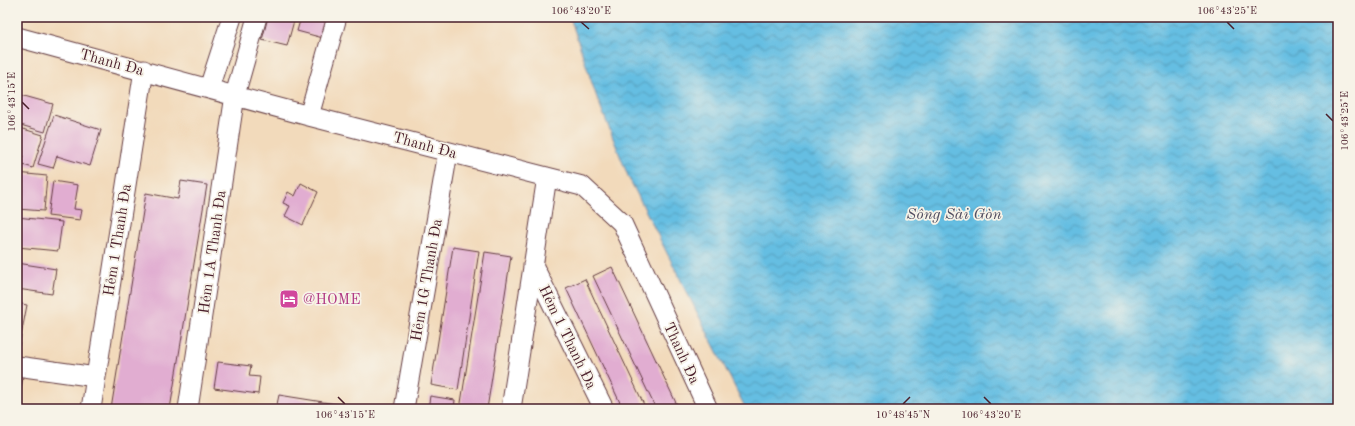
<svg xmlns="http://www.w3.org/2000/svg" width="1355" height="426" font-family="'Old Standard TT',serif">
  <defs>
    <pattern id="water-waves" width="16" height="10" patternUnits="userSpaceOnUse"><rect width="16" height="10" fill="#65bee2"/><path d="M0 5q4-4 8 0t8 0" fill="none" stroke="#559ab7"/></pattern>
  </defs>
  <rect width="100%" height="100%" fill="#f7f3e8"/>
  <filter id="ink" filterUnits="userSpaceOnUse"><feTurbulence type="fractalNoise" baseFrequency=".025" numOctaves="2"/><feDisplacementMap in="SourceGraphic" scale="8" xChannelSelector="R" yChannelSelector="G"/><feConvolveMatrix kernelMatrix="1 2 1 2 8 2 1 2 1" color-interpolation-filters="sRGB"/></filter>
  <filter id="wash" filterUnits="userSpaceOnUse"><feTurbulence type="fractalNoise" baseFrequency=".012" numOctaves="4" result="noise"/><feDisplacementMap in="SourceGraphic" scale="16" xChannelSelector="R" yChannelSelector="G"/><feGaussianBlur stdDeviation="0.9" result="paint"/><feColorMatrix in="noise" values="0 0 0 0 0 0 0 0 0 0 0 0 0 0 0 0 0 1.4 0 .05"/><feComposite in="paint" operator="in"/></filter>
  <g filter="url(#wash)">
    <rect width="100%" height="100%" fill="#f2dabb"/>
    <path fill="url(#water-waves)" stroke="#586e86" d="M 570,17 L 1338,17 L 1338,409 L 746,409 L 628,176 L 596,95 Z"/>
    <g id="blocks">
      <path fill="#e1add1" d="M 268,17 L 295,17 L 287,46 L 262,40 Z
        M 301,17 L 328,17 L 323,38 L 297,31 Z
        M 17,94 L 53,104 L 45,132 L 17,124 Z
        M 54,115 L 101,130 L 90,166 L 57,156 L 53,168 L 38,164 Z
        M 17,127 L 43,135 L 33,168 L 20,164 L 23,156 L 17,154 Z
        M 17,173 L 47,176 L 44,211 L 17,209 Z
        M 53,181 L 78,185 L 74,209 L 82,210 L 80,220 L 48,216 Z
        M 181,181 L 207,185 L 170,409 L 111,409 L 146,193 L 178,199 Z
        M 301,183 L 318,192 L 303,225 L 285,216 L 290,206 L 283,203 L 288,192 L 295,196 Z
        M 17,217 L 62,222 L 58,251 L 17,247 Z
        M 453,247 L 479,251 L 458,390 L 431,385 Z
        M 485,252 L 511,256 L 487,409 L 460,409 Z
        M 17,263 L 56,269 L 52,294 L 17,289 Z
        M 612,267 L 677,405 L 668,409 L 656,409 L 593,276 Z
        M 585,279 L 596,303 L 646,409 L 623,409 L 566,288 Z
        M 17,303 L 27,305 L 19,346 L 17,346 Z
        M 218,362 L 251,366 L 249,376 L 260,377 L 258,394 L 214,388 Z
        M 17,375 L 23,376 L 18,407 L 17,407 Z
        M 279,395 L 342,405 L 342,409 L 276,409 Z
        M 430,396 L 455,400 L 454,409 L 428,409 Z"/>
    </g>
  </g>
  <g filter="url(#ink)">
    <use href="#blocks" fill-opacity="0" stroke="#633b41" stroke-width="1"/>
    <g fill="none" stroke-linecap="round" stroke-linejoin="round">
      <g stroke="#633b41" stroke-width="21">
        <path id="street" d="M 17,37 L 309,116 L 582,186 L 622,223 L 708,409
          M 209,88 L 232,17
          M 309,116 L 337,17
          M 533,265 L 604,409
          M 17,366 L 96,377
          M 91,409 L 144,70
          M 188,409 L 235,95 L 257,17
          M 404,409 L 448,152
          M 511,409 L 547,177"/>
      </g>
      <use href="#street" stroke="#fff" stroke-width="19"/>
    </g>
  </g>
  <path fill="none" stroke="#4a1f2b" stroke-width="1.5" d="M 581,22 L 589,29M 1227,22 L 1234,29M 22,102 L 29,109M 1326,114 L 1333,121M 338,397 L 345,404M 984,397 L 991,404M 903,404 L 910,397"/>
  <defs>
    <g id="hotel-square" transform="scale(1)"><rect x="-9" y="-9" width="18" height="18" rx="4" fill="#d1479c" stroke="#f7f3e8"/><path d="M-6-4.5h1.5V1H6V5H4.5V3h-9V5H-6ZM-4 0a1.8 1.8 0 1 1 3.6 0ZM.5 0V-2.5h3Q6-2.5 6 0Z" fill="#fff"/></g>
  </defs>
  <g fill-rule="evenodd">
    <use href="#hotel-square" x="289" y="299"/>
  </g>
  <g text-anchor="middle" stroke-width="3.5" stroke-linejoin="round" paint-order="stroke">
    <g font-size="15" fill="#4a1f2b" stroke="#f7f3e8">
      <text transform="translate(112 62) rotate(15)" y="5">Thanh Đa</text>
      <text transform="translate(425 145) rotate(15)" y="5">Thanh Đa</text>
      <text transform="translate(117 240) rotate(-81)" y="5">Hẻm 1 Thanh Đa</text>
      <text transform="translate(212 252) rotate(-82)" y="5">Hẻm 1A Thanh Đa</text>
      <text transform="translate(426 280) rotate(-80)" y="5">Hẻm 1G Thanh Đa</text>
      <text transform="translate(568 337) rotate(64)" y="5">Hẻm 1 Thanh Đa</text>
      <text transform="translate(682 353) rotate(65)" y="5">Thanh Đa</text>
    </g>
    <g font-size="15" fill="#b23c85" stroke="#f7f3e8" text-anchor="start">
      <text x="303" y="304">@HOME</text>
    </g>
    <g font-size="16" font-style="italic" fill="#524f62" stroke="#f7f3e8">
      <text x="954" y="219">Sông Sài Gòn</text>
    </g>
  </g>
  <rect width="1355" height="426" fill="none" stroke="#f7f3e8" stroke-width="44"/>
  <rect x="22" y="22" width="1311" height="382" fill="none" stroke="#4a1f2b" stroke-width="1.5"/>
  <g font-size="10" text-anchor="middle" fill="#4a1f2b">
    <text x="581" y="14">106°43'20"E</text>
    <text x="1227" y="14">106°43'25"E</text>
    <text transform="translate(11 102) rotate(-90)" y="4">106°43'15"E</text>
    <text transform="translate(1344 121) rotate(-90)" y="4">106°43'25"E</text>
    <text x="345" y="418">106°43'15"E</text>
    <text x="903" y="418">10°48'45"N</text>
    <text x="991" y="418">106°43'20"E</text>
  </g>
</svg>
